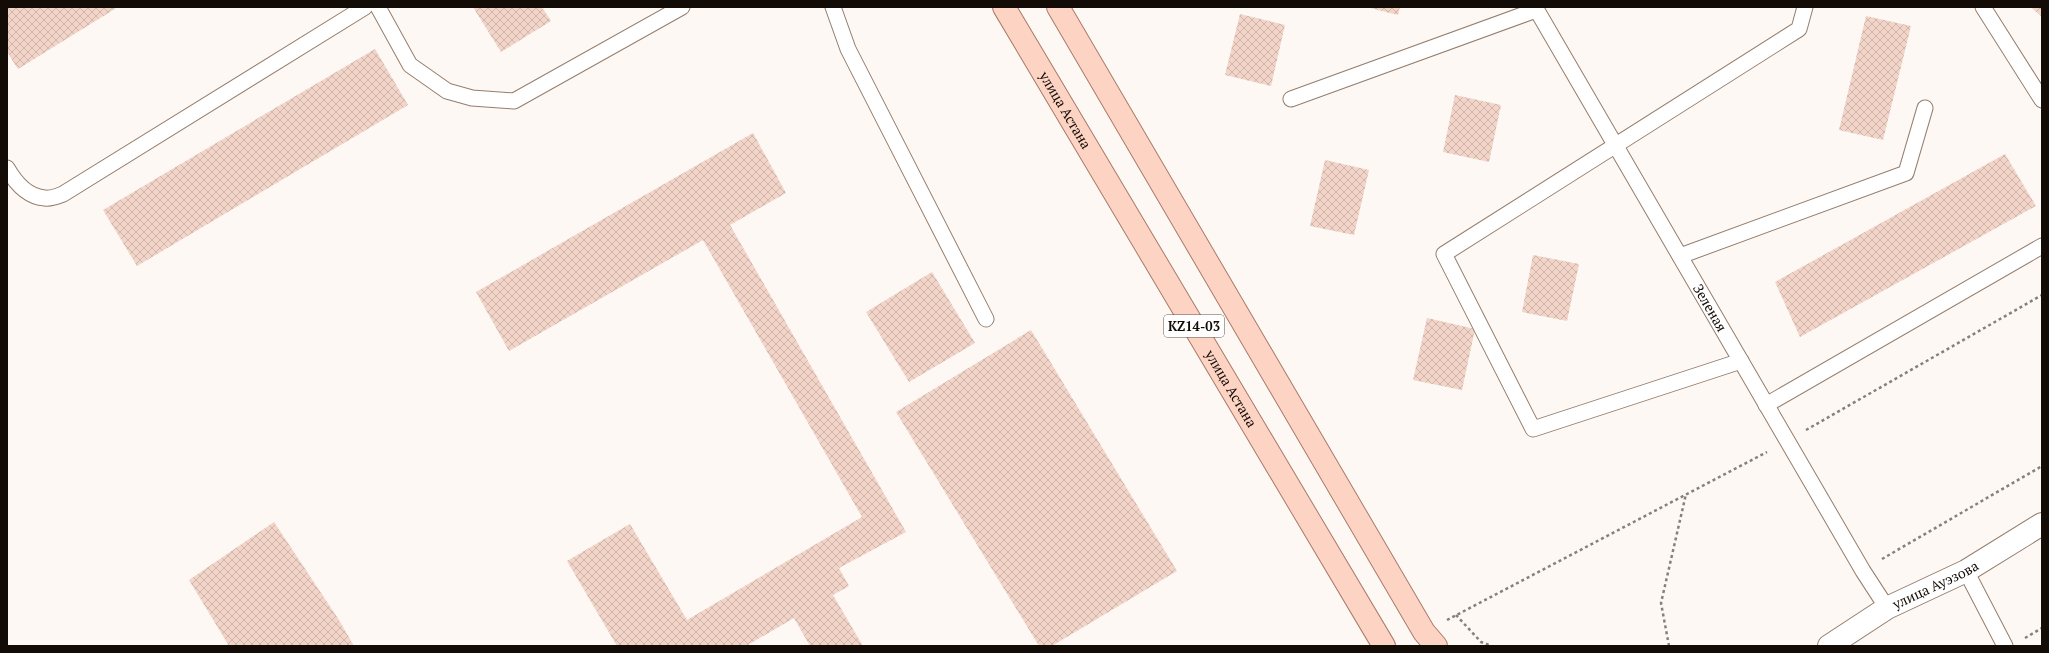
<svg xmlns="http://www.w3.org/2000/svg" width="2049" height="653" font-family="'PT Serif',serif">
  <defs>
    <pattern id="building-cross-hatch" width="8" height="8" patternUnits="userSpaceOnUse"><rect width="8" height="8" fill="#f2d4c8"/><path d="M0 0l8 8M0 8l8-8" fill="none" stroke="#cfb5aa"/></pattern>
  </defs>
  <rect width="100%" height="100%" fill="#fdf8f4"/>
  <path fill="url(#building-cross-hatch)" d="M 7,7 L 118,7 L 18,69 L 7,52 Z
    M 473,7 L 542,7 L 551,21 L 501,52 Z
    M 1366,7 L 1400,7 L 1398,15 Z
    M 2031,7 L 2042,7 L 2042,17 Z
    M 1240,14 L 1285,25 L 1271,86 L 1225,75 Z
    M 1866,16 L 1911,26 L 1883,140 L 1839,130 Z
    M 375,49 L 408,105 L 137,266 L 103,210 Z
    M 1455,95 L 1501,105 L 1489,162 L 1443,152 Z
    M 753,133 L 786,193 L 730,225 L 906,532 L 839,568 L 849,586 L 833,595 L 863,646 L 810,646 L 794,618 L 746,646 L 617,646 L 567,561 L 630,524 L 687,620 L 862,517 L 703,240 L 509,351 L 476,292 Z
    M 2005,154 L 2036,206 L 1800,337 L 1775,282 Z
    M 1325,160 L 1369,170 L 1354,235 L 1310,226 Z
    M 1533,255 L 1579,264 L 1567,321 L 1522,312 Z
    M 932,272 L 975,343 L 909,382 L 866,312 Z
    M 1427,318 L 1475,329 L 1462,390 L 1413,380 Z
    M 1031,330 L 1177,571 L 1052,646 L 1039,646 L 896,412 Z
    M 274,522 L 339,620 L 354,646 L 229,646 L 189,580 Z"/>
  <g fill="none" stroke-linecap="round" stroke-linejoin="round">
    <g stroke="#957e6d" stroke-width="17">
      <g id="service">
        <path d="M 378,7 L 410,65 L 447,91 L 472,98 L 514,101 L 682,7"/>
        <path d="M 833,7 L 848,49 L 986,319"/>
        <path id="s1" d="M 1535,7 L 1863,571 L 1887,608"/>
        <path d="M 1983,7 L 2042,100"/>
        <path d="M 1291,99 L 1536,10"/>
        <path d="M 7,168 C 15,182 28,197 45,198 C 51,199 58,196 63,194 L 365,7"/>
        <path d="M 1680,256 L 1906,173 L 1925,108"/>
        <path d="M 1741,361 L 1533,429 L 1444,254 L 1799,29 L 1805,7"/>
        <path d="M 1766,405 L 2042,246"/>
        <path d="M 1966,571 L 2005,646"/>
      </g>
    </g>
    <g stroke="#957e6d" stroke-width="24">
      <g id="tertiary">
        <path id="s2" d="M 1829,646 L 1887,608 L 1966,571 L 2042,524"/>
      </g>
    </g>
    <g stroke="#aa7b68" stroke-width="24">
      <g id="primary">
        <path id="s3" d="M 1004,7 L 1384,646"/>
        <path d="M 1058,7 L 1424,632 L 1436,646"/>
      </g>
    </g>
    <path stroke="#86807b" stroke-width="2.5" stroke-dasharray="3 3" stroke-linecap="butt" d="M 1806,430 L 2042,295
      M 1882,559 L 2042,466
      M 1456,615 L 1481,642 L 1492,646
      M 1447,620 L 1767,452
      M 2025,638 L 2042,628
      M 1669,646 L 1661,603 L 1686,494"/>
    <use href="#service" stroke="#fff" stroke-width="15"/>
    <use href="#tertiary" stroke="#fff" stroke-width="22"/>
    <use href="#primary" stroke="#fdd4c4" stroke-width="22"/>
  </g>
  <g text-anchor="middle" stroke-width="3" stroke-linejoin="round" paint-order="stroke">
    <rect fill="#fff" stroke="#5a5451" stroke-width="1" x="1164" y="315" width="60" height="22" rx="3"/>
    <g font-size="13" font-weight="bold" fill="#130b06">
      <text x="1194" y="331">KZ14-03</text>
    </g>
    <g font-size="14" fill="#130b06" stroke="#fff">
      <text dy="5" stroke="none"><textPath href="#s3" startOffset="120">улица Астана</textPath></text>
      <text dy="5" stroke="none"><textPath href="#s1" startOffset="348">Зеленая</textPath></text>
      <text dy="5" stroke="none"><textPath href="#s3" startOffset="444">улица Астана</textPath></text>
      <text dy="5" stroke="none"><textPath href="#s2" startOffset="123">улица Ауэзова</textPath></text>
    </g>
  </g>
  <rect width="2049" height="653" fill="none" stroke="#130b06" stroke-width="16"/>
</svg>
